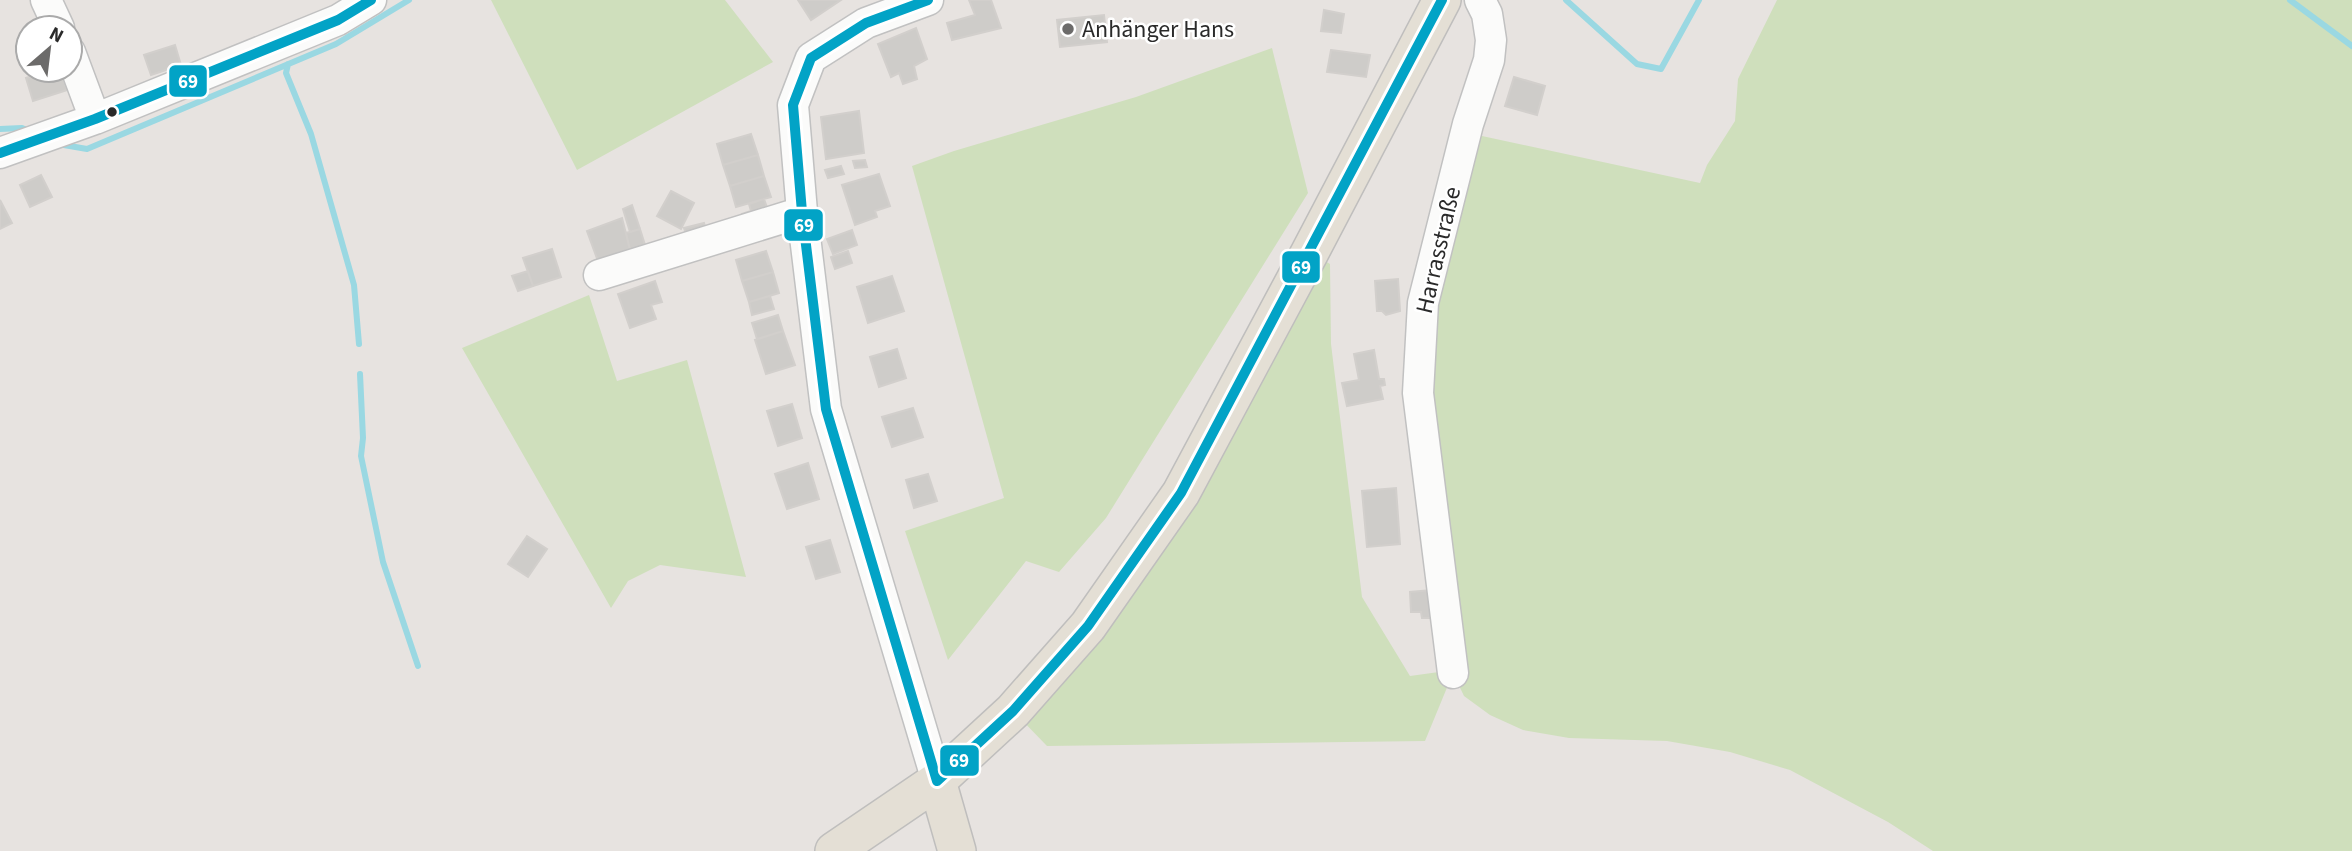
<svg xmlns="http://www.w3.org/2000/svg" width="2352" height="851" font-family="'Source Sans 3',sans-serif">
  <rect width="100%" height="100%" fill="#e7e3e0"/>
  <path fill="#cfdfbc" d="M 491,0 L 725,0 L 773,62 L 577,170 Z
    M 1777,0 L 2352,0 L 2352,851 L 1933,851 L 1888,822 L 1790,770 L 1730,752 L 1667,741 L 1569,738 L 1523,730 L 1490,715 L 1464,696 L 1453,673 L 1425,741 L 1047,746 L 1013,711 L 1088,626 L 1310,252 L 1330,264 L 1331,344 L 1362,597 L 1410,676 L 1446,671 L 1418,393 L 1468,124 L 1482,136 L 1700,183 L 1707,165 L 1735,121 L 1738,79 Z
    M 1272,48 L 1308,193 L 1106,518 L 1059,572 L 1026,561 L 948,660 L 905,531 L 1004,498 L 912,166 L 954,151 L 1136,97 Z
    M 589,295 L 617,381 L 687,360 L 746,577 L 660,565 L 628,581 L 611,608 L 462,348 Z"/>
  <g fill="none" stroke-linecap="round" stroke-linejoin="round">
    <path stroke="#9ad8e2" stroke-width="6" d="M 1566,0 L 1637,64 L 1661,69 L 1699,0
      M 2290,0 L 2352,46
      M 288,64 L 286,73 L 311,134 L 354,285 L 359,344
      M 0,129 L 22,128 L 29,131
      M 58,144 L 87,149 L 336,44 L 409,0
      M 360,374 L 363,438 L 361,456 L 383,562 L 418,666"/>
  </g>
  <path fill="#ceccc9" stroke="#d2cfcc" stroke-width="2" d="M 798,0 L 841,0 L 811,20 Z
    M 969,0 L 991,0 L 1001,28 L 952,40 L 947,23 L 975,15 Z
    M 1324,10 L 1344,14 L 1341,33 L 1321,31 Z
    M 1104,15 L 1107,42 L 1060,47 L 1057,20 Z
    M 916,28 L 927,59 L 914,66 L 917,79 L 903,84 L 899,73 L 891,77 L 878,44 Z
    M 175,45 L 181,65 L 151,75 L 144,55 Z
    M 1331,50 L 1370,55 L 1366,77 L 1327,72 Z
    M 51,70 L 60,70 L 67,90 L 33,101 L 26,78 Z
    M 1514,77 L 1545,86 L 1537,115 L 1505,106 Z
    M 859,111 L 864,153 L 826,159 L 821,117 Z
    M 751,134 L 758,155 L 723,165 L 717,144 Z
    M 758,155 L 764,176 L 730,186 L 723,165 Z
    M 865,160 L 867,167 L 855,168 L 853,161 Z
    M 841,166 L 844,174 L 828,178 L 825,170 Z
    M 879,174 L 890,206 L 875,211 L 877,217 L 855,225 L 842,185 Z
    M 41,175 L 52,197 L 30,207 L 20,185 Z
    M 764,176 L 771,197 L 736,207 L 730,186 Z
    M 671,191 L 694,203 L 681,229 L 657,216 Z
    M 764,199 L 770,216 L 745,224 L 742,214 L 751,211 L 749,204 Z
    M 0,200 L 12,223 L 0,229 Z
    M 632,205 L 640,229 L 630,232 L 623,209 Z
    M 622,218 L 631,253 L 599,264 L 587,231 Z
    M 704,223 L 708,237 L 689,243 L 684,228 Z
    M 640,229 L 645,245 L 630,251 L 626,233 Z
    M 852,230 L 857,245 L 833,254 L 827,239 Z
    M 552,249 L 561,277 L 533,286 L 523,258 Z
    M 766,251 L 773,272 L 742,281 L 736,260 Z
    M 848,251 L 852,263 L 835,269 L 831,257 Z
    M 528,271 L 533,286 L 518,291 L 512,276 Z
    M 773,272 L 779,293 L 749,302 L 742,281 Z
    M 892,276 L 904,311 L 868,323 L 857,287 Z
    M 1398,279 L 1400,311 L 1386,315 L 1382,311 L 1377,311 L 1375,281 Z
    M 655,281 L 662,302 L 651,305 L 656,319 L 630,328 L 618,294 Z
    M 770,296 L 774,309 L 752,315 L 749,302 Z
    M 778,315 L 783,331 L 757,339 L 752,323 Z
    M 783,331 L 795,365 L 766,374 L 755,340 Z
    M 897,349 L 906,378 L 879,387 L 870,357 Z
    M 1374,350 L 1379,379 L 1384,379 L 1385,385 L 1380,386 L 1383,399 L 1347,406 L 1342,383 L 1359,380 L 1354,354 Z
    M 792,404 L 802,438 L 778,446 L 767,411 Z
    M 913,408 L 923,437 L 892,447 L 882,417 Z
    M 808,463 L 819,499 L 787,509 L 775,474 Z
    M 928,474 L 937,501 L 914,508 L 906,480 Z
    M 1396,488 L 1400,544 L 1367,547 L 1362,491 Z
    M 527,536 L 547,549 L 528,577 L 508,564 Z
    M 830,540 L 840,572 L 816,579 L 806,547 Z
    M 1431,590 L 1432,618 L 1422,618 L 1421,612 L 1411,612 L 1410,592 Z"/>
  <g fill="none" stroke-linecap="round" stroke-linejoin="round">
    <g stroke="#c1c1c1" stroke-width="33">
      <path id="minor" d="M 46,0 L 59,28
        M 928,0 L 866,23 L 811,58 L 793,105 L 802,212 L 826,409 L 937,781
        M 70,52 L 95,119
        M 0,153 L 95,119 L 338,20 L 371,0
        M 599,275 L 802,212
        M 1453,673 L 1418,393 L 1423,303 L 1468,124 L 1489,60 L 1491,40 L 1487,14 L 1480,0"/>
    </g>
    <g stroke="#bfbebd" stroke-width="40">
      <path id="major" d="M 937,781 L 957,851
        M 834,851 L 937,781 L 1013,711 L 1088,626 L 1181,493 L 1310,252 L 1442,0"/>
    </g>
    <use href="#minor" stroke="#fbfbfa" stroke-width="30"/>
    <use href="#major" stroke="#e4dfd5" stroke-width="37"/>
    <g stroke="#fff" stroke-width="16">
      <path id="bus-1" d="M 928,0 L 866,23 L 811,58 L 793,105 L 802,212 L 826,409 L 937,781 L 1013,711 L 1088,626 L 1181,493 L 1442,0
        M 0,153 L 95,119 L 338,20 L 371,0"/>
    </g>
    <use href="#bus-1" stroke="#02a3c6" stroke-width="10"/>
  </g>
  <circle fill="#6c6b6a" stroke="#fff" stroke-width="2.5" cx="1068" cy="29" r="7"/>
  <circle fill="#2a2a2a" stroke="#fff" stroke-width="2.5" cx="112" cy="112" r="6"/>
  <g text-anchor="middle" stroke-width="5" stroke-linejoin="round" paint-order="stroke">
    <g font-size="24" fill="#2a2a2a" stroke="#fff" text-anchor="start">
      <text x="1082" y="37">Anhänger Hans</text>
    </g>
    <g font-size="24" fill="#2a2a2a" stroke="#fff">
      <text transform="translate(1438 250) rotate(-77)" y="8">Harrasstraße</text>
    </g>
  </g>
  <g stroke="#fff" stroke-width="2.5">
    <rect x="168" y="64" width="40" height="34" rx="7" fill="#02a3c6"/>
    <rect x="783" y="208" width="41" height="34" rx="7" fill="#02a3c6"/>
    <rect x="1281" y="250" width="40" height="34" rx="7" fill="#02a3c6"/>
    <rect x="939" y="744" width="41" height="33" rx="7" fill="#02a3c6"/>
  </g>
  <g font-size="19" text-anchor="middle" font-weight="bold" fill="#fff">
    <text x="188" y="88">69</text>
    <text x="804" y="232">69</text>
    <text x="1301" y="274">69</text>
    <text x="959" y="767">69</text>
  </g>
  <g transform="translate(49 49) rotate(28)"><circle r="33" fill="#ffffff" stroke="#aaaaaa" stroke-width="2"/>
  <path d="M0-5L12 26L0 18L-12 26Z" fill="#6c6b6a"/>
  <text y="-10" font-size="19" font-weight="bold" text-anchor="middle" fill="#2a2a2a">N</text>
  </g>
</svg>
